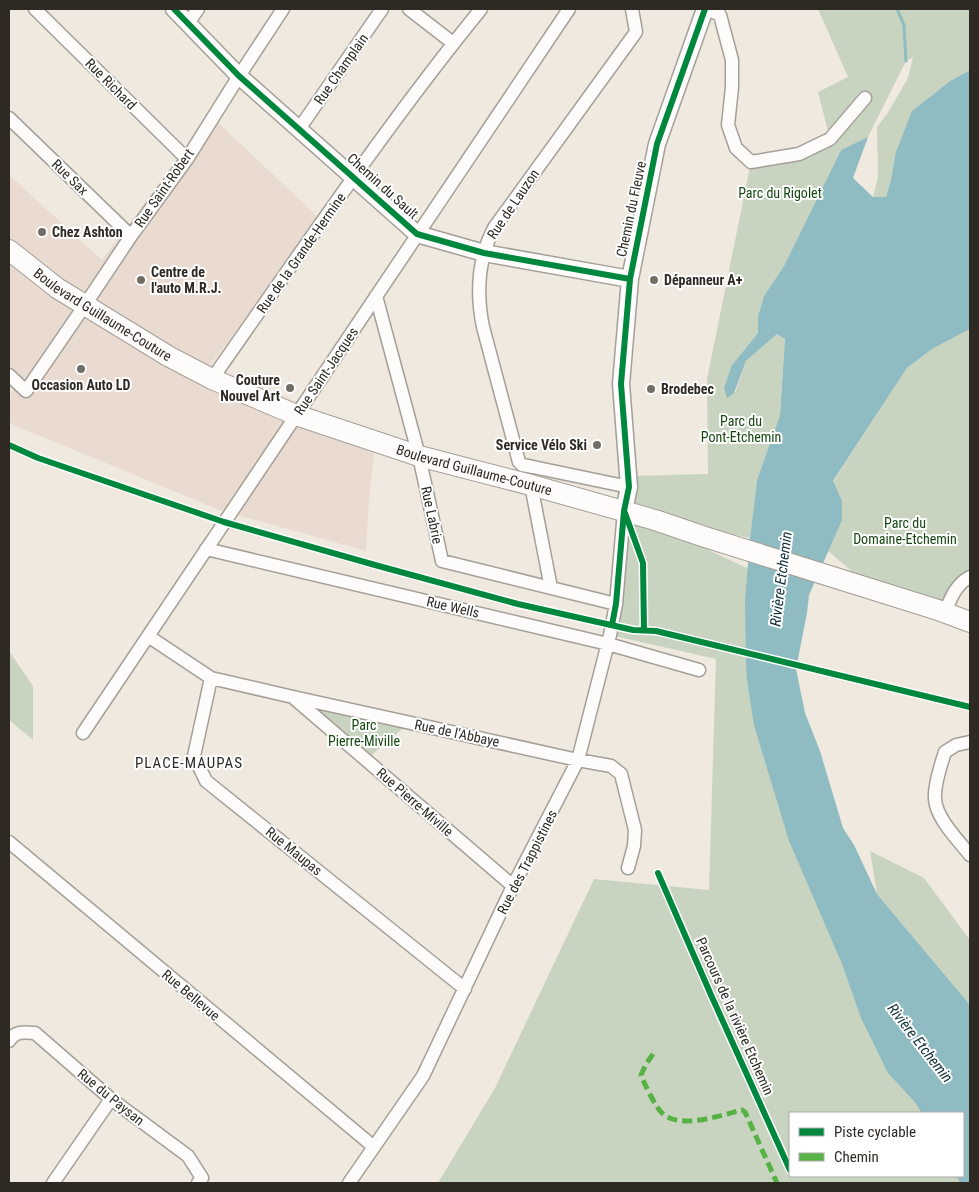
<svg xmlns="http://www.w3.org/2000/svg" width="979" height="1192" font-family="'Roboto Condensed',sans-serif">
  <rect width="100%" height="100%" fill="#efe9df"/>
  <path fill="#eadbd0" d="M 210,115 L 321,220 L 210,365 L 376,435 L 369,499 L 366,551 L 217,509 L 9,423 L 9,398 L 19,376 L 9,366 L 9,175 L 102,260 Z"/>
  <path fill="#c9d4c0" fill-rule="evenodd" d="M 818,9 L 970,9 L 970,70 L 950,81 L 912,111 L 886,197 L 873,197 L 878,177 L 877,127 L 887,114 L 908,78 L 913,57 L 906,61 L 868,137 L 841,150 L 784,266 L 764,296 L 758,316 L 758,333 L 732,365 L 735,393 L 746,361 L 777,334 L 785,339 L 780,415 L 757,480 L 750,538 L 627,512 L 749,569 L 803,792 L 970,1107 L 970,1183 L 438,1183 L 495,1088 L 594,879 L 709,890 L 716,659 L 610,635 L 628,476 L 708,474 L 707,379 L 751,162 L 830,139 L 818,92 L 848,77 ZM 790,1113 L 963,1113 L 963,1176 L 790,1176 Z
    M 970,329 L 970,577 L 962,582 L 952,614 L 871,588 L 828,551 L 833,482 L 907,368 L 932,349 Z
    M 9,651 L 33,686 L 33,740 L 9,720 Z
    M 293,697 L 409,723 L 366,760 Z
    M 870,851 L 924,878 L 970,940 L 970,1005 L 877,894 Z"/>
  <path fill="#8fbcc2" d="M 970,70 L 970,329 L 932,349 L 907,368 L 833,481 L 842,501 L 842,520 L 809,595 L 807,613 L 796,669 L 805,713 L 820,751 L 843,828 L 854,845 L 877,894 L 970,1005 L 970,1183 L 960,1183 L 957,1176 L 963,1176 L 963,1113 L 922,1113 L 914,1101 L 888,1073 L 861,1018 L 842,964 L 789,841 L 754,725 L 747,680 L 746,666 L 745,602 L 750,538 L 757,480 L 780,415 L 785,339 L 777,334 L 746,361 L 734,393 L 727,398 L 724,388 L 732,365 L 758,333 L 758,316 L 764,296 L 784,266 L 841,150 L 868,137 L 853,178 L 873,197 L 886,197 L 891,180 L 896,152 L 912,111 L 950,81 Z"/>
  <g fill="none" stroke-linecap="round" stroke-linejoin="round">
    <path stroke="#8fbcc2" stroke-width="3" d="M 897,9 L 904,25 L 906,61"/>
    <g stroke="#a49f98" stroke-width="15">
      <path id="minor" d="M 35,9 L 187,159
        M 409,9 L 453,43
        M 707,9 L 720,15 L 732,60 L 732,87 L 728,125 L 736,148 L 751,162 L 799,154 L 830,139 L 865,98
        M 188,23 L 198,9
        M 9,118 L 131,236
        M 299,129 L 382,9
        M 376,296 L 419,456 L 442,561 L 616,604
        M 9,375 L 26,391 L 85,305 L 131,236 L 187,159 L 239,76 L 283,9
        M 212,379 C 300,254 385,127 481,9
        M 531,485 L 551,588
        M 629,487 L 533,467 L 522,465 L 519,462 L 483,327 C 476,293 478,259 494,228 L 636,32 L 632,9
        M 206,549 L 608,644 L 699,670
        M 945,612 C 951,598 956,584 970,577
        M 148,636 L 211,678 L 293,697 L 578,760 L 611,766 L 621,774 L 635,830 L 634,846 L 628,868
        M 211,678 L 194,756 L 206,781 L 465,989
        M 295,699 L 513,886
        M 83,733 L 569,9
        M 970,742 L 956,745 L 945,752 C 941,764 934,787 935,799 C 936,818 958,840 970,855
        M 9,842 L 374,1147
        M 9,1041 C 15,1031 24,1032 35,1033 L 111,1099 L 188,1156 L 202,1178 L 198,1183
        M 53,1183 L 111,1099
        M 349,1183 L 423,1076 L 513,886 L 578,760 L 610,635 L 616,604 L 624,511"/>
    </g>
    <g stroke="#a49f98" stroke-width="19">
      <path id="tertiary" d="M 174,9 L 239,76 L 417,234 L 484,253 L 630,279
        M 624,511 L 629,487 L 621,384 L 630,279 L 657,144 L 705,9"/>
    </g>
    <g stroke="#a49f98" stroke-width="22">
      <g id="primary">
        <path id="s1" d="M 9,250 L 57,288 L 168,356 L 212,379 L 296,415 L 419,456 L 531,485 L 655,520 L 705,537 L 938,610 L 970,622"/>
      </g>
    </g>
    <use href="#minor" stroke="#fdfcfa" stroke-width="12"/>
    <use href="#tertiary" stroke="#fdfcfa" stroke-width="16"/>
    <use href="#primary" stroke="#fdfcfa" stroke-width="20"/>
    <path stroke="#56b245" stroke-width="5" stroke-dasharray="10 5" stroke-linecap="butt" d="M 653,1054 L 646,1064 L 641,1075 C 644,1083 656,1108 662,1113 C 679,1130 722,1115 742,1110 L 745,1112 L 777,1183"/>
    <g stroke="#fff" stroke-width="9">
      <path id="cycleway" d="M 174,9 L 239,76 L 417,234 L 484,253 L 630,279
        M 9,445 L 38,458 L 224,522 L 375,565 L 518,604 L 633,630 L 656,631 L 970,707
        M 625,513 L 643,563 L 644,630
        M 612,625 L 616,604 L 624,511 L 629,487 L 621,384 L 630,279 L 657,144 L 705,9
        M 658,873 L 711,995 L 790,1170"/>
    </g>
    <use href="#cycleway" stroke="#00873e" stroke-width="6"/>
  </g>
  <g fill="#726d65" stroke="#fff" stroke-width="2">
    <circle cx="42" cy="232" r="5"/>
    <circle cx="141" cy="280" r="5"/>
    <circle cx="654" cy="280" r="5"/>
    <circle cx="81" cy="369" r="5"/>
    <circle cx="290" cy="388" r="5"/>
    <circle cx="651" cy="389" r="5"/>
    <circle cx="597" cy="445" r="5"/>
  </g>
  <g text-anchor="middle" stroke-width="4" stroke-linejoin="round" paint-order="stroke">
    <g font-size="14" fill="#2e2a23" stroke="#fff">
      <text transform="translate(341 69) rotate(-55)" y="5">Rue Champlain</text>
      <text transform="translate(111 84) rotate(45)" y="5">Rue Richard</text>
      <text transform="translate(70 177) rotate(44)" y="5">Rue Sax</text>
      <text transform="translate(383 186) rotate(42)" y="5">Chemin du Sault</text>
      <text transform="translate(164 188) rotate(-55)" y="5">Rue Saint-Robert</text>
      <text transform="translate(513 204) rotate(-56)" y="5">Rue de Lauzon</text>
      <text transform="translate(631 209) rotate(-78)" y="5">Chemin du Fleuve</text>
      <text transform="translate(301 253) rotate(-55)" y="5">Rue de la Grande-Hermine</text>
      <text dy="5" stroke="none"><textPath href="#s1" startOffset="114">Boulevard Guillaume-Couture</textPath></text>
      <text transform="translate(326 371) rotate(-56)" y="5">Rue Saint-Jacques</text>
      <text dy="5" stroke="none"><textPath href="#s1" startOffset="519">Boulevard Guillaume-Couture</textPath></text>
      <text transform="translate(432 515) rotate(78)" y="5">Rue Labrie</text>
      <text transform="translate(453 607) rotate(13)" y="5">Rue Wells</text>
      <text transform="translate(457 733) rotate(12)" y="5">Rue de l'Abbaye</text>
      <text transform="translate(415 802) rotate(41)" y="5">Rue Pierre-Miville</text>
      <text transform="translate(294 851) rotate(39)" y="5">Rue Maupas</text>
      <text transform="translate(527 862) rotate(-63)" y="5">Rue des Trappistines</text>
      <text transform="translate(191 995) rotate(40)" y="5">Rue Bellevue</text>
      <text transform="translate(735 1016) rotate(66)" y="5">Parcours de la rivière Etchemin</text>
      <text transform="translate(111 1097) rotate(39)" y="5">Rue du Paysan</text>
    </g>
    <g font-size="14" fill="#154811" stroke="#fff">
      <text x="780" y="198">Parc du Rigolet</text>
      <text x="741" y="426">Parc du<tspan x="741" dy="16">Pont-Etchemin</tspan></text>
      <text x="905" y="528">Parc du<tspan x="905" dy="16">Domaine-Etchemin</tspan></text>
      <text x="364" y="730">Parc<tspan x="364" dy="16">Pierre-Miville</tspan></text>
    </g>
    <g font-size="14" font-weight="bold" fill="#2e2a23" stroke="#fff" text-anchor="start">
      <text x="52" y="237">Chez Ashton</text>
      <text x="151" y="277">Centre de<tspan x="151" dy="16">l'auto M.R.J.</tspan></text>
      <text x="664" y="285">Dépanneur A+</text>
      <text x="280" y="385" text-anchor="end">Couture<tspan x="280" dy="16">Nouvel Art</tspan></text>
      <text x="81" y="390" text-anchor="middle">Occasion Auto LD</text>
      <text x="661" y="394">Brodebec</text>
      <text x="587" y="450" text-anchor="end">Service Vélo Ski</text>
    </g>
    <g font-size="15" font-style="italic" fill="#103138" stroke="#fff">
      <text transform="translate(781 579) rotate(-83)" y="5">Rivière Etchemin</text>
      <text transform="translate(920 1043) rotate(52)" y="5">Rivière Etchemin</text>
    </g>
    <g font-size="15" letter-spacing="1" fill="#2e2a23" stroke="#fff">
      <text x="189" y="768">PLACE-MAUPAS</text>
    </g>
  </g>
  <rect width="979" height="1192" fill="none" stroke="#2e2a23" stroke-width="20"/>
  <rect x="789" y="1112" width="175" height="65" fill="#ffffff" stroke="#abaaa7"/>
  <rect x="799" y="1128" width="25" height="8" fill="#00873e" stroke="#abaaa7"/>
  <text x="834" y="1137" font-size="15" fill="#2e2a23">Piste cyclable</text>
  <rect x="799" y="1153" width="25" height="8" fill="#56b245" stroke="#abaaa7"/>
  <text x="834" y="1162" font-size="15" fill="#2e2a23">Chemin</text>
</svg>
